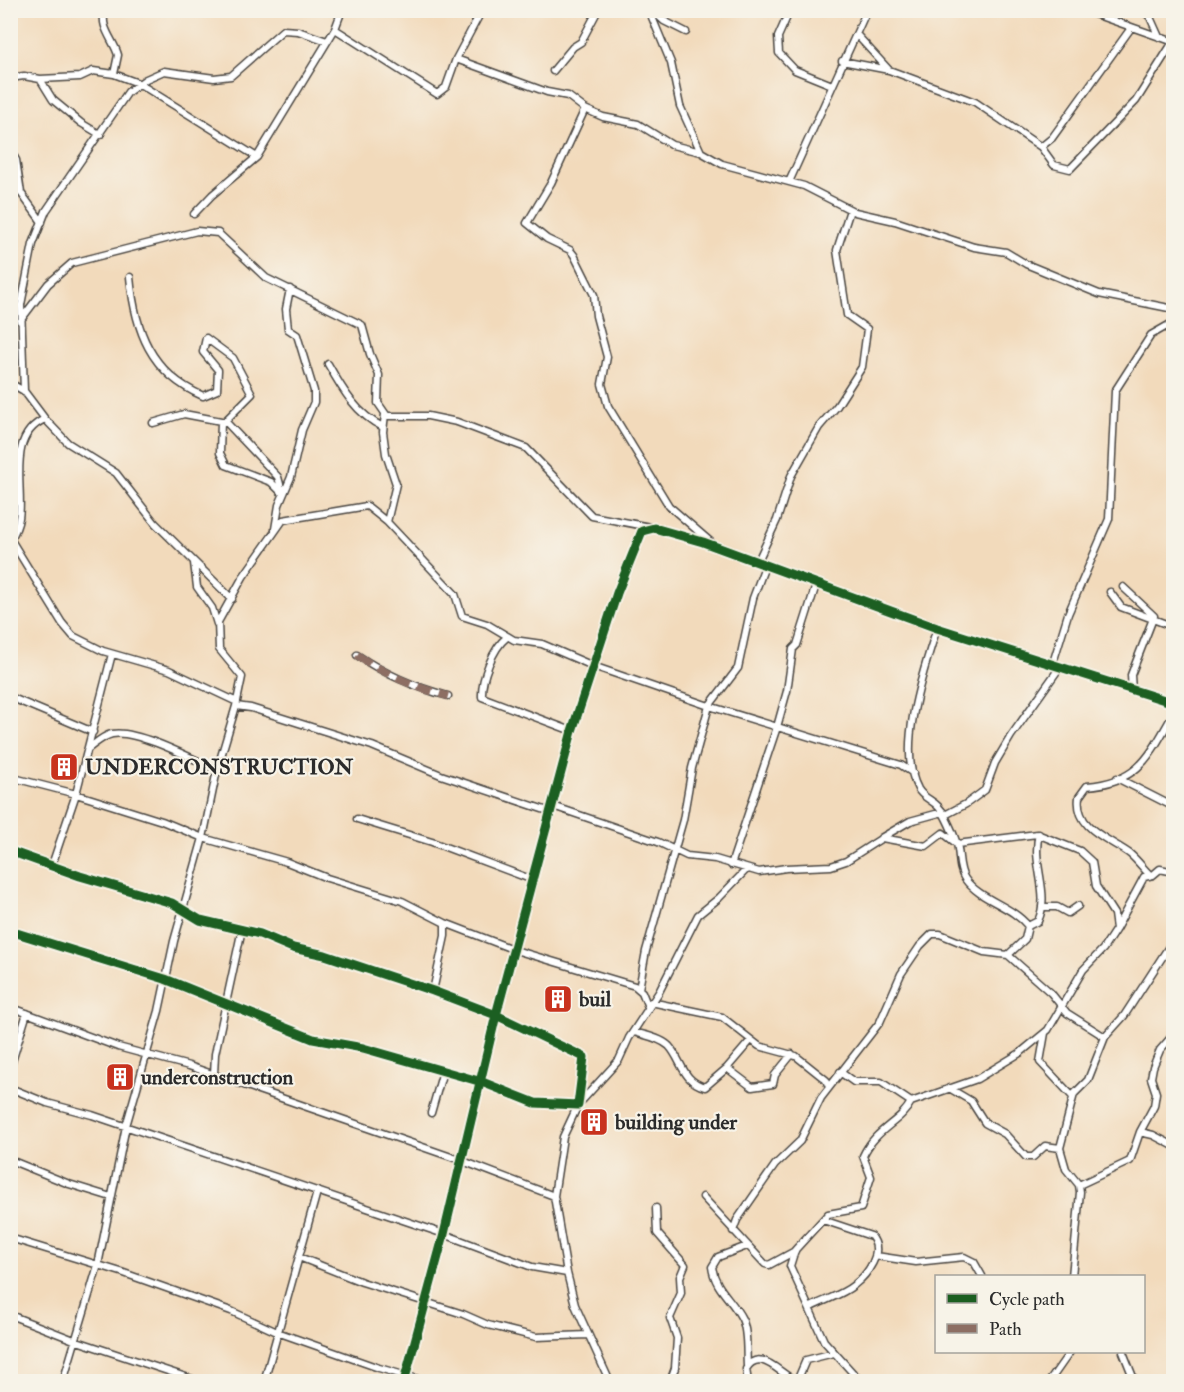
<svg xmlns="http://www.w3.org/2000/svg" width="1184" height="1392" font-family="'IM FELL Double Pica',serif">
  <rect width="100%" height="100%" fill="#f7f3e8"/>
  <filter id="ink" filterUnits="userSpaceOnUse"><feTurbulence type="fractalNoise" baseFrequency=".0167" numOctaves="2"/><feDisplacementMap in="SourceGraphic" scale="12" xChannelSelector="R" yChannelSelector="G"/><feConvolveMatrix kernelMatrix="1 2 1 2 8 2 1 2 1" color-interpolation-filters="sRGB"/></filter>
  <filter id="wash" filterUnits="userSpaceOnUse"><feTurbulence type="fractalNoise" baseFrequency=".008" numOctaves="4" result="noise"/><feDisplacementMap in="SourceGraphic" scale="24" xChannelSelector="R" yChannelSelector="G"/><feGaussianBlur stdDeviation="1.35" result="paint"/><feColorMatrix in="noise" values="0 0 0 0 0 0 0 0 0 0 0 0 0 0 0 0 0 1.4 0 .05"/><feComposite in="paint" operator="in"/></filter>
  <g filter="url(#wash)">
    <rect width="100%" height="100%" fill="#f2dabb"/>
  </g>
  <g filter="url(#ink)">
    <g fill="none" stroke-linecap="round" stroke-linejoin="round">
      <g stroke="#494541" stroke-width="9">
        <path id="minor" d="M 106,10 C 98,26 114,40 118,55 L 114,74
          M 342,10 L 335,29 L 437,94 L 446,87 L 456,59 L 482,10
          M 649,10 L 671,63 L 680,106 L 701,152
          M 652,10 L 664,21 L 686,32
          M 790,10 L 778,37 L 779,53 L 795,70 L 832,85
          M 1083,10 L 1174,42
          M 1143,10 L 1150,17 L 1159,37
          M 856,34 L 888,69
          M 456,59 L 547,92 L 568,96 L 585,109 L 603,117 L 638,124 L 672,145 L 701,152 L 722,164 L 804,186 L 855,212 L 895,221 L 974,247 L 1006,252 L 1026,264 L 1099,294 L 1174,309
          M 842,61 L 889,70 L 975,102 L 1041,147 L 1052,138 L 1131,28
          M 553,71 L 573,47 L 581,42 L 598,10
          M 10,78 L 24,76 L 40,79 L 53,100 L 81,123 L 101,135
          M 40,79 L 80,77 L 93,71 L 114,74 L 138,83 L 257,157 L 335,29
          M 585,109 L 551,183 L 527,223 L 547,239 L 570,250 L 574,255 L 594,295 L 596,316 L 607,357 L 602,384 L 608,406 L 669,506 L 713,544
          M 1041,147 L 1054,165 L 1070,169 L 1136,101 L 1173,42
          M 10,150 L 16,160 L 21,193 L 42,222
          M 789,182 L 867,10
          M 194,214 L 212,195 L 257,157
          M 130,277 C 135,330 150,373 203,396 L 217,390 L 218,370 L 203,352 L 206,338 L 233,358 L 252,394 L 225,421 L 278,477 L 283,495
          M 20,321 L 48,284 L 72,263 L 197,231 L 218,233 L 266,278 L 362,325 L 370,354 L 379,375 L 378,403 L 387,416 L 428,416 L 457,422 L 526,448 L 592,516 L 650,527
          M 328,364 C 342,389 357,415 383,427
          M 10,383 L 24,391 L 45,419 L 68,443 L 116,473 L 155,523 L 232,599
          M 24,391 L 21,305 L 33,244 L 46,211 L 128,92 L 146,79 L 164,71 L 214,78 L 231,76 L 283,30 L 298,31 L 327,41
          M 385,414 L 383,432 L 386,454 L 396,484 L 387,522
          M 153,423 L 184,414 L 221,421 L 220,453 L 226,465 L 271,482 L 281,492
          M 275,529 L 279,505 L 291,477 L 302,430 L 314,402 L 314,391 L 297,335 L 288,329 L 286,309 L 290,289
          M 10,540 C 14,534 18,526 19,518 C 24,487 6,436 45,419
          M 11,540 L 62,623 L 73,636 L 103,651 L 169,670 L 237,702
          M 194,563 L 197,587 L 212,608 L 217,624
          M 757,563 L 777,520 L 791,476 L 819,427 L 837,406 L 862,367 L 867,329 L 847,315 L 837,250 L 850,210
          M 1123,587 L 1154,616 L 1131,675 L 1132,691
          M 1110,592 L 1121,607 L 1174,627
          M 937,628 C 924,669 896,749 918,789 C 925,801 938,800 946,818 C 950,826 954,835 957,844 C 960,855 958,869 965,879 C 981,901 1011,905 1028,926 L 1025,939 L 1008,955
          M 507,637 C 493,648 481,679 482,697 L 572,731
          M 357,655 C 386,675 414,687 448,696
          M 1053,663 L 1068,614 L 1109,519 L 1115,391 L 1151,335 L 1174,322
          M 10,697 L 93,732
          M 236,706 L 242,677 L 219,649 L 218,622 L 243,577 L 283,520 L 367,506 L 387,522 L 455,594 L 462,616 L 487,624 L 514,640 L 542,644 L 593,666 L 709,706 L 901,765 L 913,773
          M 89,748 C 96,743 103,736 112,734 C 136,729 195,760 217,770
          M 10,777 L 76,794 L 162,821 L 203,838 L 287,862 L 327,878 L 402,901 L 445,923 L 515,950 L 635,986 L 642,992 L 648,1007
          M 1117,778 L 1174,807
          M 553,806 L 658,842 L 687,856 L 715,859 L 759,872 L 786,868 L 831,866 L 846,861 L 882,838 L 926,846 L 943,833 L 957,844 L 1037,834 L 1080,851 L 1092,862 L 1096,886 L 1114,914 L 1116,929
          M 945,815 L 966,804 L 985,790 L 995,763 L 1011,736 L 1060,667
          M 357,819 L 432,842 L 533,880
          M 881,838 L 910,821 L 943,812
          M 10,851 L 80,876 L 172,903 L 200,920 L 260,934 L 293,948 L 325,955 L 433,991 L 496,1015 L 584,1057 L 578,1105 L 535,1103 L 482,1082 L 363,1048 L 313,1039 L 165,979 L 10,931
          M 52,865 L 76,794 L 112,654
          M 731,865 L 777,727 L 787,691 L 793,649 L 797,645 L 816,585
          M 1150,875 C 1143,868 1137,860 1130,854 C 1108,838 1075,829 1079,797 L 1087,786 C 1141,782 1150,754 1174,713
          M 1044,907 L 1057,907 L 1068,913 L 1078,906
          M 1028,926 L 1038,921 C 1051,893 1031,864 1039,834
          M 639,989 L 646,951 L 683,820 L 692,768 L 709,706 L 738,668 L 753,598 L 765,566
          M 433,991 L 445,936 L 445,923
          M 651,1002 L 722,1017 L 759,1046 L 796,1056 L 826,1080 L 829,1087
          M 10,1007 L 118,1047 L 189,1066 L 460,1160 L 554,1196
          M 634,1032 C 644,1035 661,1038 669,1046 C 682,1060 682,1081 705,1087 L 727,1068 L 751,1040
          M 1045,1033 L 1040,1062 L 1073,1097
          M 10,1068 L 27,1013
          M 727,1068 L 752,1087 L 773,1084 L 775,1075 L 792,1054
          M 840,1072 L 854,1082 L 881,1082 L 911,1102
          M 214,1075 L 215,1054 L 242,929
          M 10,1088 L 47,1103 L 92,1115 L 444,1234 L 532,1267 L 567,1273
          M 949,1088 L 971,1101 L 985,1123 L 1005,1134 L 1026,1157 L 1033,1157 L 1045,1146 L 1060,1148
          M 431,1113 L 443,1071
          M 1140,1132 L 1153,1135 L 1174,1146
          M 10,1160 L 69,1184 L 111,1197
          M 1079,1185 L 1130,1161 L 1140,1132 L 1154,1106 L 1156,1093 L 1151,1078 L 1153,1067 L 1160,1050 L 1174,1034
          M 703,1197 L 765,1264 L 769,1265 L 795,1251
          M 656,1208 L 657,1233 L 685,1265 L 680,1277 L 681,1293 L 670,1318 L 677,1338 L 675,1368 L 670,1382
          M 733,1231 L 737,1220 L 775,1165 L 800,1141 L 821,1098 L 880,1022 L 901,974 L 920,946 L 932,934 L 940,934 L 984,952 L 1008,955 L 1051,993 L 1067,1013 L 1105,1037
          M 10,1238 L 121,1272 L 231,1311 L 277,1332 L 379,1368 L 428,1382
          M 747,1246 L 718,1257 L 712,1267 C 715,1289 732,1299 742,1319 C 748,1332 746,1351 747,1366
          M 876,1256 L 916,1262 L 964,1257 L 974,1262 L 982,1276
          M 299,1257 L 362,1282 L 463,1314 L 488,1325 L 536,1337 L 588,1335
          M 1072,1276 L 1080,1192 L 1079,1185 L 1066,1169 L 1060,1148 L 1074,1094 L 1088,1080 L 1105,1037 L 1124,1016 L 1174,939
          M 811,1307 C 824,1300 842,1295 854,1285 C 867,1275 885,1252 871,1236 L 823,1220
          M 10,1315 L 74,1340 L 201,1382
          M 1123,1352 L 1135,1382
          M 63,1382 L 98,1265 L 126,1126 L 159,1011 L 174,941 L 203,838 L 217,770 L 236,706 L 251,708 L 372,746 L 441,775 L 551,812
          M 264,1382 L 317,1192
          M 404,1382 L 444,1234 L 496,1015 L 572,731 L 617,593 L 642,531 L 654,528 L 703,542 L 937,628 L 1174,703
          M 610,1382 L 575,1305 L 567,1273 L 554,1196 L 563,1137 L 578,1105 L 619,1060 L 629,1038 L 659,992 L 698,915 L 719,898 L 746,870
          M 748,1382 L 746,1369 C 760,1345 782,1377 797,1381 L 806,1360 L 834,1353
          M 861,1382 L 824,1341 L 790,1266 L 795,1250 L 828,1214 L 861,1208 L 871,1177 L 863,1156 C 876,1128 900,1123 911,1102 L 977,1079 L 1020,1053 L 1048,1030 L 1083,970 L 1103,949 L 1116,929 L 1144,877 L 1153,875 L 1160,869 L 1174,872
          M 1049,1382 L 1070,1352"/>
      </g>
      <use href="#minor" stroke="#fff" stroke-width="6"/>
      <path stroke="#8d6e63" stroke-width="8" stroke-dasharray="15 8" stroke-linecap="butt" d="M 357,655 C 386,675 414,687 448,696"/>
      <g stroke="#f7f3e8" stroke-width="13">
        <path id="cycleway" d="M 10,851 L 80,876 L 172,903 L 200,920 L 260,934 L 293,948 L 325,955 L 433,991 L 496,1015 L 584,1057 L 578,1105 L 535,1103 L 482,1082 L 363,1048 L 313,1039 L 165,979 L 10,931
          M 404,1382 L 444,1234 L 496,1015 L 572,731 L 617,593 L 642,531 L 654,528 L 703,542 L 937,628 L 1174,703"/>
      </g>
      <use href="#cycleway" stroke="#1b5e20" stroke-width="9"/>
    </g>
  </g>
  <defs>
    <g id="building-square" transform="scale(1.5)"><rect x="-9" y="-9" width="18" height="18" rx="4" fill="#c8321e" stroke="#f7f3e8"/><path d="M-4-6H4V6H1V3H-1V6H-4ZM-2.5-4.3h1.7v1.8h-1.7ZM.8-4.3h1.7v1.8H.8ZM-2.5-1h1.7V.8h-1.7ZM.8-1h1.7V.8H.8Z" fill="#fff"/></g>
  </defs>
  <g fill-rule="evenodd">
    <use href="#building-square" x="64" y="767"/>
    <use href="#building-square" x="558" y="999"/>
    <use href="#building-square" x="120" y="1077"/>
    <use href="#building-square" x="594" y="1122"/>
  </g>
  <g text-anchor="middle" stroke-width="4.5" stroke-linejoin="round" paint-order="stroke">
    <g font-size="21" font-weight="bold" fill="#2b2b2b" stroke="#f7f3e8" text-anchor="start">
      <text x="85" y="774">UNDERCONSTRUCTION</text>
      <text x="579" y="1006">buil</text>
      <text x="141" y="1084">underconstruction</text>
      <text x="615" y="1129">building under</text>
    </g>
  </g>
  <rect width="1184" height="1392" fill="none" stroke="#f7f3e8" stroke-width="36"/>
  <rect x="935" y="1275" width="210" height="78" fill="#f7f3e8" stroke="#a5a39c" stroke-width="1.5"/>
  <rect x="947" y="1294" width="30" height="9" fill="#1b5e20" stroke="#a5a39c" stroke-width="1.5"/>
  <text x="989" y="1305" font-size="18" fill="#2b2b2b">Cycle path</text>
  <rect x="947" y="1324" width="30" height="9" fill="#8d6e63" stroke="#a5a39c" stroke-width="1.5"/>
  <text x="989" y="1335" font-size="18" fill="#2b2b2b">Path</text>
</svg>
